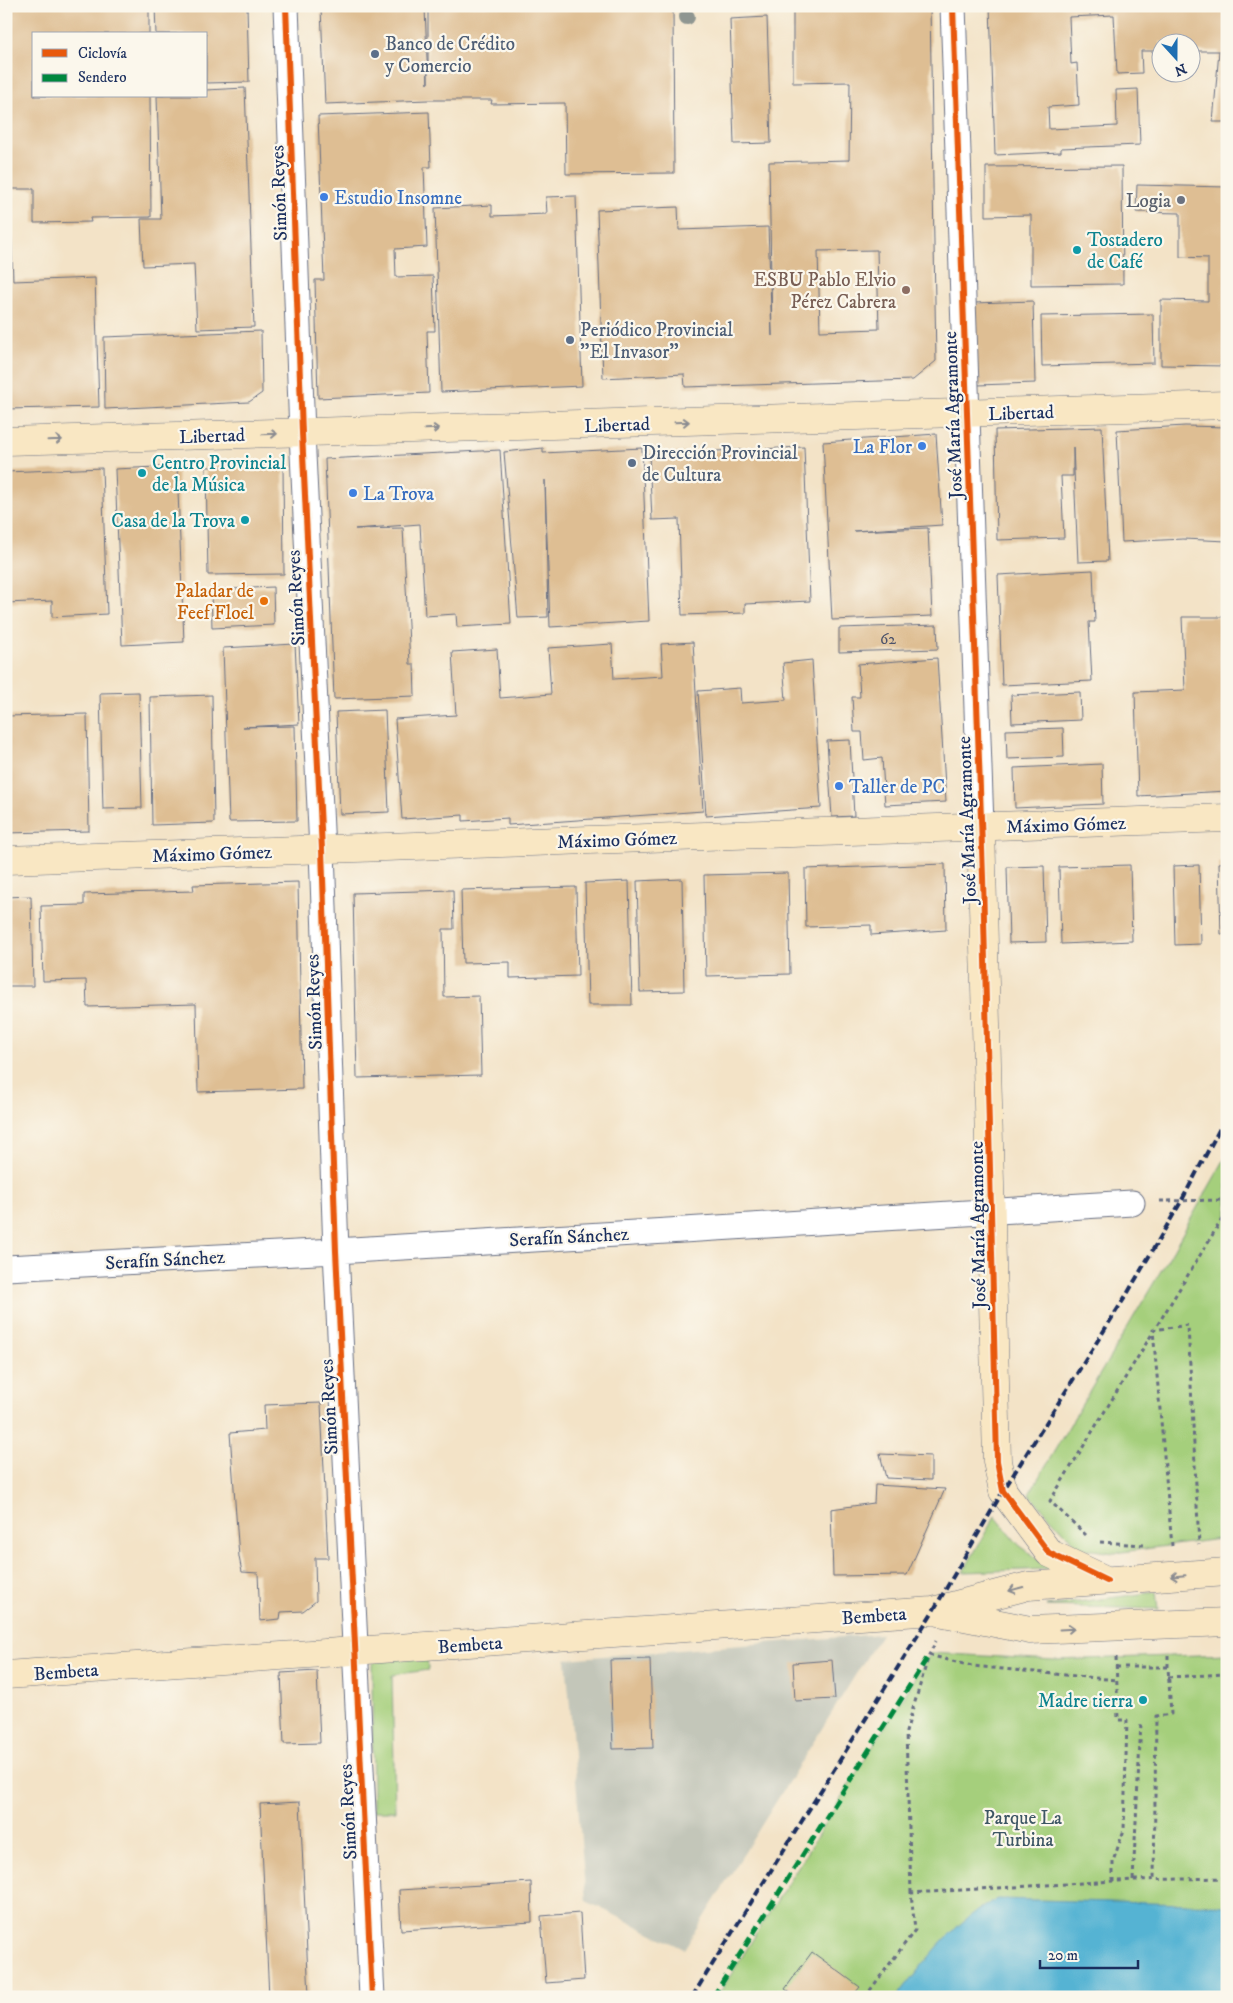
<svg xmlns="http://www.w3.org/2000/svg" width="1233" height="2003" font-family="'IM FELL DW Pica',serif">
  <rect width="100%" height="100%" fill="#fbf7ec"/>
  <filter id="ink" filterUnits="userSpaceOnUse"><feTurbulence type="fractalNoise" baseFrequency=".02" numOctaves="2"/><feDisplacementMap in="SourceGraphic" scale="10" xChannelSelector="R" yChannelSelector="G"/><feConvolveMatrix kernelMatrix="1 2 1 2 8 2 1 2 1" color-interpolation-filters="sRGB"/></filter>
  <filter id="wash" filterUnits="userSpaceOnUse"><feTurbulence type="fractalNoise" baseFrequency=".0096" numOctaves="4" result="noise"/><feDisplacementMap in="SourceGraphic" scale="20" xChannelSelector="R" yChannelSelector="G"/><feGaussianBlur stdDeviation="1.12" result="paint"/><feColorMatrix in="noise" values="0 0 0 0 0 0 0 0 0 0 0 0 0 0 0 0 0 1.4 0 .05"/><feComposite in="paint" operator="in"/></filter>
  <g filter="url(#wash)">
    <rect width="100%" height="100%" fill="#f3e3c7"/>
    <path fill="#c3c6b9" d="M 881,1634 L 684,1949 L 586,1901 L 566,1659 Z"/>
    <path fill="#a5cf7b" stroke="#607f6c" d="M 1227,1155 L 1227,1538 L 1114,1553 L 1079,1548 L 1029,1494 L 1172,1252 Z
      M 995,1516 L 1019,1545 L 1052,1569 L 963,1572 Z
      M 1156,1592 L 1158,1609 L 1047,1606 Z
      M 427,1653 L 428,1670 L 392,1675 L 395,1811 L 373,1811 L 372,1664 L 379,1657 Z
      M 931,1653 L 1055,1660 L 1227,1654 L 1227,1997 L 717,1997 Z"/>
    <path fill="#54b3d3" stroke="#387198" d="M 998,1899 L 1227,1905 L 1227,1997 L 897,1997 C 924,1963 958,1916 998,1899 Z"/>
    <g id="blocks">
      <path fill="#debe93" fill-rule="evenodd" d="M 6,6 L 149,6 L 149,34 L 34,34 L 34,96 L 150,96 L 151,217 L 90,218 L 91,222 L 34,223 L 34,189 L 6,189 Z
        M 155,6 L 247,6 L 249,82 L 206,83 L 206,34 L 156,34 Z
        M 340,6 L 425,7 L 428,84 L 428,6 L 673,6 L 674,173 L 566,174 L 565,103 L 491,104 L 492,100 L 428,100 L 325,104 L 321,8 Z
        M 793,6 L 930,6 L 936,361 L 913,380 L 685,387 L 684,374 L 603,378 L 597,210 L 678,207 L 679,230 L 768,227 L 772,336 L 769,162 L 849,160 L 850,82 L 793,83 ZM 877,250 L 879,329 L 820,331 L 818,251 Z
        M 990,6 L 1227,6 L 1227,122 L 1213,122 L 1219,51 L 1190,51 L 1190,42 L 1160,42 L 1160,51 L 1141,51 L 1142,73 L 1117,74 L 1114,15 L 1069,17 L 1071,64 L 1077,63 L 1079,105 L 1048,107 L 1049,129 L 1117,126 L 1116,90 L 1138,89 L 1140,145 L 1061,148 L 1061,152 L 995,155 Z
        M 767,17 L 771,143 L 734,144 L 730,19 Z
        M 245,88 L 254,327 L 197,329 L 194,264 L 143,266 L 141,219 L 161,219 L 157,96 L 206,96 L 206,90 Z
        M 429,112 L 431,167 L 424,167 L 427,247 L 395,249 L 396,277 L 433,276 L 435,331 L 427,331 L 429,393 L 318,398 L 315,280 L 324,280 L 318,116 Z
        M 1122,166 L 1123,284 L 1031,285 L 1031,215 L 986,216 L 986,167 Z
        M 1137,185 L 1227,187 L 1227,366 L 1161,365 L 1161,300 L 1208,301 L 1208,258 L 1180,257 L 1180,213 L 1136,212 Z
        M 576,196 L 582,386 L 441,392 L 435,208 L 492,205 L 492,216 L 547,214 L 546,197 Z
        M 6,220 L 11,220 L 13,281 L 95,278 L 99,407 L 6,409 Z
        M 1033,301 L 1035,383 L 977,385 L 974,303 Z
        M 1153,314 L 1154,363 L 1042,366 L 1041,316 Z
        M 261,331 L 262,393 L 249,402 L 105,409 L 104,337 Z
        M 1185,426 L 1227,427 L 1227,541 L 1183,539 L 1122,542 L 1117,430 Z
        M 1102,427 L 1108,561 L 1078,562 L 1073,447 L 1073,476 L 1061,476 L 1064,538 L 997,540 L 995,430 Z
        M 936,434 L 942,525 L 854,531 L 928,528 L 932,616 L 832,620 L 823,442 Z
        M 804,447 L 810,601 L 745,604 L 745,613 L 682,615 L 679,519 L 652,520 L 649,454 Z
        M 543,448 L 543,453 L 642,448 L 649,621 L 550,627 L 545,480 L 548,617 L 518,618 L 504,452 Z
        M 500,450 L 511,624 L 457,627 L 456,614 L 425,616 L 420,524 L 355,529 L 403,528 L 410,664 L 414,664 L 415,696 L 334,699 L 325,459 Z
        M 283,465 L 284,574 L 208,575 L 206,467 Z
        M 177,466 L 184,642 L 122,645 L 115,469 Z
        M 102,468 L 107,614 L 52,617 L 52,601 L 6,603 L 6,472 Z
        M 1093,570 L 1095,622 L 1089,622 L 1092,681 L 1002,685 L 998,575 Z
        M 273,587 L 274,625 L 212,628 L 211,590 Z
        M 1182,617 L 1227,617 L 1227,791 L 1138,796 L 1135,692 L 1185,690 Z
        M 937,625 L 938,649 L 839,652 L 839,628 Z
        M 693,642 L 703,811 L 508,825 L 508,818 L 463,821 L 463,815 L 402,819 L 395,719 L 456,715 L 452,652 L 497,649 L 500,698 L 551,694 L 548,648 L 612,644 L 614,679 L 663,676 L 661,644 Z
        M 295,644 L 299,724 L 243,727 L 295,726 L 297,821 L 229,822 L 223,648 Z
        M 937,658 L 946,802 L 885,805 L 882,758 L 864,760 L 862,732 L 854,732 L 852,697 L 860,697 L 858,664 Z
        M 812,660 L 821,808 L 706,816 L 698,691 L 740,688 L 741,703 L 786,700 L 783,663 Z
        M 139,692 L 142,808 L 103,809 L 100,693 Z
        M 1080,692 L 1081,720 L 1012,723 L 1011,695 Z
        M 212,695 L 214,823 L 152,825 L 150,697 Z
        M 385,710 L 389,812 L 340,814 L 336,712 Z
        M 87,714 L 89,831 L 6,833 L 6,716 Z
        M 1063,728 L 1064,757 L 1007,759 L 1006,730 Z
        M 850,740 L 854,816 L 832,817 L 827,741 Z
        M 1102,764 L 1103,804 L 1015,808 L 1014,768 Z
        M 1227,862 L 1227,934 L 1221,934 L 1219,863 Z
        M 945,864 L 946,930 L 871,935 L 871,925 L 806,927 L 805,869 Z
        M 1130,865 L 1132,941 L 1061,944 L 1059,867 Z
        M 1199,865 L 1201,944 L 1175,945 L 1173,866 Z
        M 1044,866 L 1046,942 L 1009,943 L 1007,867 Z
        M 788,873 L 790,974 L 706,976 L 704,875 Z
        M 682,879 L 684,991 L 640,992 L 637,881 Z
        M 629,881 L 632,1005 L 588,1005 L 585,883 Z
        M 298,882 L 302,1089 L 198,1092 L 196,1004 L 87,1007 L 86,980 L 43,981 L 41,906 L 84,905 L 84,894 L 194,891 L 193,885 Z
        M 576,887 L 578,976 L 510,978 L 510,962 L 463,963 L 461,890 Z
        M 453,890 L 454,929 L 443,929 L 444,997 L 479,996 L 481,1075 L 357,1078 L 353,893 Z
        M 31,896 L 33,986 L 6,986 L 6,897 Z
        M 321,1403 L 328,1558 L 315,1558 L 316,1601 L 303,1611 L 281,1612 L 280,1619 L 260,1621 L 258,1573 L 242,1572 L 239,1557 L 230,1433 L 265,1430 L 264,1405 Z
        M 880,1454 L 931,1456 L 931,1480 L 886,1478 Z
        M 875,1485 L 945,1489 L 907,1575 L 833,1576 L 831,1509 L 874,1503 Z
        M 650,1659 L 653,1748 L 613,1749 L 610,1660 Z
        M 832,1660 L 835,1699 L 795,1701 L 793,1663 Z
        M 317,1671 L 320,1743 L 284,1744 L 281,1673 Z
        M 300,1802 L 309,1997 L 269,1997 L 260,1804 Z
        M 531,1882 L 532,1922 L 401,1930 L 399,1890 Z
        M 580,1913 L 584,1980 L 546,1983 L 541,1916 Z
        M 812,1952 L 860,1987 L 852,1997 L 796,1997 L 785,1989 Z"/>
    </g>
  </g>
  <g filter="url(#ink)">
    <use href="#blocks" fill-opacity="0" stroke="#676e83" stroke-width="1"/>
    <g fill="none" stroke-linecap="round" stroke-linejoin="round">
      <g stroke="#676e83" stroke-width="27">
        <path id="street" d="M 286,6 L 302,433 L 322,850 L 336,1251 L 372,1997
          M 953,6 L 981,826
          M 6,1268 L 336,1251 L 1132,1203"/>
      </g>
      <g stroke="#676e83" stroke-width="29">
        <path id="secondary" d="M 6,441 L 1227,405
          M 981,826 L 997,1461 L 1003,1491 L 1049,1553 L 1106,1580
          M 6,860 L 1227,818
          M 939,1612 L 1030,1630 L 1227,1622
          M 6,1675 L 933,1611 L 1028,1586 L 1227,1572"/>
      </g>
      <path stroke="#676e83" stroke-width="3" stroke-dasharray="4 4" stroke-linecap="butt" d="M 1160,1201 L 1227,1200
        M 1086,1535 L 1050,1501 L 1227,1211
        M 1100,1542 L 1144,1545
        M 1172,1546 L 1153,1330 L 1188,1325 L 1199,1545
        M 929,1655 L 972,1666 L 1117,1680
        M 1168,1655 L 1168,1667
        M 1116,1667 L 1168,1667 L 1171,1714 L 1156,1716 L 1154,1880
        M 1168,1677 L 1227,1674
        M 1133,1880 L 1141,1723
        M 1113,1882 L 1113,1861 L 1124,1830 L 1127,1720 L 1118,1720 L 1116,1656
        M 911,1893 L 906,1732 L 929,1655 L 936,1641
        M 865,1997 L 915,1930 L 911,1893 L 1133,1880 L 1227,1878"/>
      <use href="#street" stroke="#fff" stroke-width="25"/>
      <use href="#secondary" stroke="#f9e7c3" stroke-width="28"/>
      <path stroke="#1b2f5e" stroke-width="4" stroke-dasharray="8 4" stroke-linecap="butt" d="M 692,1997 L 933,1611 L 1003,1491 L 1127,1294 L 1182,1200 L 1227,1115"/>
      <path stroke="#00873e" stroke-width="5" stroke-dasharray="10 5" stroke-linecap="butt" d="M 713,1997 L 929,1655"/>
      <g stroke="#fbf7ec" stroke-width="9">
        <path id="cycleway" d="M 286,6 L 302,433 L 322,850 L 336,1251 L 372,1997
          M 953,6 L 983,877 L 997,1461 L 1003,1491 L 1049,1553 L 1107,1581"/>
      </g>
      <use href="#cycleway" stroke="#e8590c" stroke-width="6"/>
    </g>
    <circle fill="#8f9691" cx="687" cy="17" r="8"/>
    <defs><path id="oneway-shaft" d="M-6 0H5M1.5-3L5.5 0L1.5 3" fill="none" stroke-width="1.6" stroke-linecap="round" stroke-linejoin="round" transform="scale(1.25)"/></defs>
    <g stroke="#8a8b90">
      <use href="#oneway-shaft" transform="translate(682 422) rotate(-2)"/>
      <use href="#oneway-shaft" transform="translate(432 429) rotate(-2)"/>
      <use href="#oneway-shaft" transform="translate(270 434) rotate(-2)"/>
      <use href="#oneway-shaft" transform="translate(55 440) rotate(-2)"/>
      <use href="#oneway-shaft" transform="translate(1178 1576) rotate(175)"/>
      <use href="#oneway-shaft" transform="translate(1016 1589) rotate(165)"/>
      <use href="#oneway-shaft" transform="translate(1067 1629) rotate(-3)"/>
    </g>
  </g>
  <g fill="#5c6f8a" stroke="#fbf7ec" stroke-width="2">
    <circle cx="375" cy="54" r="5"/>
    <circle cx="570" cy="340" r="5"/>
    <circle cx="632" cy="463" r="5"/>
  </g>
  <g fill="#3f7fe0" stroke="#fbf7ec" stroke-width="2">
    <circle cx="324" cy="197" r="5"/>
    <circle cx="922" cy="446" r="5"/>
    <circle cx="353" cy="493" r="5"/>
    <circle cx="839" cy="786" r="5"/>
  </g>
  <circle fill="#6b7280" stroke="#fbf7ec" stroke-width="2" cx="1181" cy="200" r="5"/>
  <g fill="#0f9aa8" stroke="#fbf7ec" stroke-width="2">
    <circle cx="1077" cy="250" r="5"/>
    <circle cx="142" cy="473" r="5"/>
    <circle cx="245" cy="520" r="5"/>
    <circle cx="1143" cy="1700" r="5"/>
  </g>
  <circle fill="#8d6e63" stroke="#fbf7ec" stroke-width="2" cx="906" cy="290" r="5"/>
  <circle fill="#e8710a" stroke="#fbf7ec" stroke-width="2" cx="264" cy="601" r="5"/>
  <g text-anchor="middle" stroke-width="4.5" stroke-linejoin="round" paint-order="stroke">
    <g font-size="16" fill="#4c536b">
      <text x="888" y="644">62</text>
    </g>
    <g font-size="19" fill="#4e5e75" stroke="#fbf7ec" text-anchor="start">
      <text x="385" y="50">Banco de Crédito<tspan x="385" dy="22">y Comercio</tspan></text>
      <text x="580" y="336">Periódico Provincial<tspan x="580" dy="22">"El Invasor"</tspan></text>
      <text x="642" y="459">Dirección Provincial<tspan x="642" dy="22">de Cultura</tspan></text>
    </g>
    <g font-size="19" fill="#1b2f5e" stroke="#fbf7ec">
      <text transform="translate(278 193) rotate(-92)" y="7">Simón Reyes</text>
      <text transform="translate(1021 412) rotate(-2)" y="7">Libertad</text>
      <text transform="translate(952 415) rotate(-92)" y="7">José María Agramonte</text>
      <text transform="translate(617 424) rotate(-2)" y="7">Libertad</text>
      <text transform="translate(212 435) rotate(-2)" y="7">Libertad</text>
      <text transform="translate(295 598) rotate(-93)" y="7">Simón Reyes</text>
      <text transform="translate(966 820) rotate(-92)" y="7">José María Agramonte</text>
      <text transform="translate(1066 824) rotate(-2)" y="7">Máximo Gómez</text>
      <text transform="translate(617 839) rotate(-2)" y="7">Máximo Gómez</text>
      <text transform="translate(212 853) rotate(-2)" y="7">Máximo Gómez</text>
      <text transform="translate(313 1002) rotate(-92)" y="7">Simón Reyes</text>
      <text transform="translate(977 1225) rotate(-91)" y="7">José María Agramonte</text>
      <text transform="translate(569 1236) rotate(-3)" y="7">Serafín Sánchez</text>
      <text transform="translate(165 1259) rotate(-3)" y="7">Serafín Sánchez</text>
      <text transform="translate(328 1407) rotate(-93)" y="7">Simón Reyes</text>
      <text transform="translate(874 1615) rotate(-4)" y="7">Bembeta</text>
      <text transform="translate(470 1644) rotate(-4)" y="7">Bembeta</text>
      <text transform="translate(66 1671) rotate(-4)" y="7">Bembeta</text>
      <text transform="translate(347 1812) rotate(-93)" y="7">Simón Reyes</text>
    </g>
    <g font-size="19" fill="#366cbe" stroke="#fbf7ec" text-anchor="start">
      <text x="334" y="204">Estudio Insomne</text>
      <text x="912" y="453" text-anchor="end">La Flor</text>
      <text x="363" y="500">La Trova</text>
      <text x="849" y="793">Taller de PC</text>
    </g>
    <g font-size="19" fill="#5b616d" stroke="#fbf7ec" text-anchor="end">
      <text x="1171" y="207">Logia</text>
    </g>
    <g font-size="19" fill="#0d838f" stroke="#fbf7ec" text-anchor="start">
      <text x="1087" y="246">Tostadero<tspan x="1087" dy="22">de Café</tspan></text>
      <text x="152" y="469">Centro Provincial<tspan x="152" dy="22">de la Música</tspan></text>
      <text x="235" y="527" text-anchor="end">Casa de la Trova</text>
      <text x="1133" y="1707" text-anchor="end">Madre tierra</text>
    </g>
    <g font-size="19" fill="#785e54" stroke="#fbf7ec" text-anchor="end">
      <text x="896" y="286">ESBU Pablo Elvio<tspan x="896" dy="22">Pérez Cabrera</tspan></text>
    </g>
    <g font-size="19" fill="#c56008" stroke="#fbf7ec" text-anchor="end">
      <text x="254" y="597">Paladar de<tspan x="254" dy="22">Feef Floel</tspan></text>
    </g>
    <g font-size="19" fill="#3e5765" stroke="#fbf7ec">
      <text x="1023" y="1824">Parque La<tspan x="1023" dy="22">Turbina</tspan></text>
    </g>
  </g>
  <rect width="1233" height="2003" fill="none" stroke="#fbf7ec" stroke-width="25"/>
  <rect x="32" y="32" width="175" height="65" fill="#fbf7ec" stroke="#a1a7b3"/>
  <rect x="42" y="49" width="25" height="8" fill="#e8590c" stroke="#a1a7b3"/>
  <text x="78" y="58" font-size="15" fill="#1b2f5e">Ciclovía</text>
  <rect x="42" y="74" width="25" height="8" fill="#00873e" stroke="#a1a7b3"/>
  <text x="78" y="82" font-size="15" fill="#1b2f5e">Sendero</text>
  <g transform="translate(1176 58) rotate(159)"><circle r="24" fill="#fbf7ec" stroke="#a1a7b3"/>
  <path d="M0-4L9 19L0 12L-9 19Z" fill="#1f6fb2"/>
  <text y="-8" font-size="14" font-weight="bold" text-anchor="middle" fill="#1b2f5e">N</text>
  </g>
  <path d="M1040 1960v8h98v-8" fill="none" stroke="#1b2f5e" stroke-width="2.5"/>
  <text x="1048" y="1960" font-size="15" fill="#1b2f5e" stroke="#fbf7ec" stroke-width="4" paint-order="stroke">20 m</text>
</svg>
